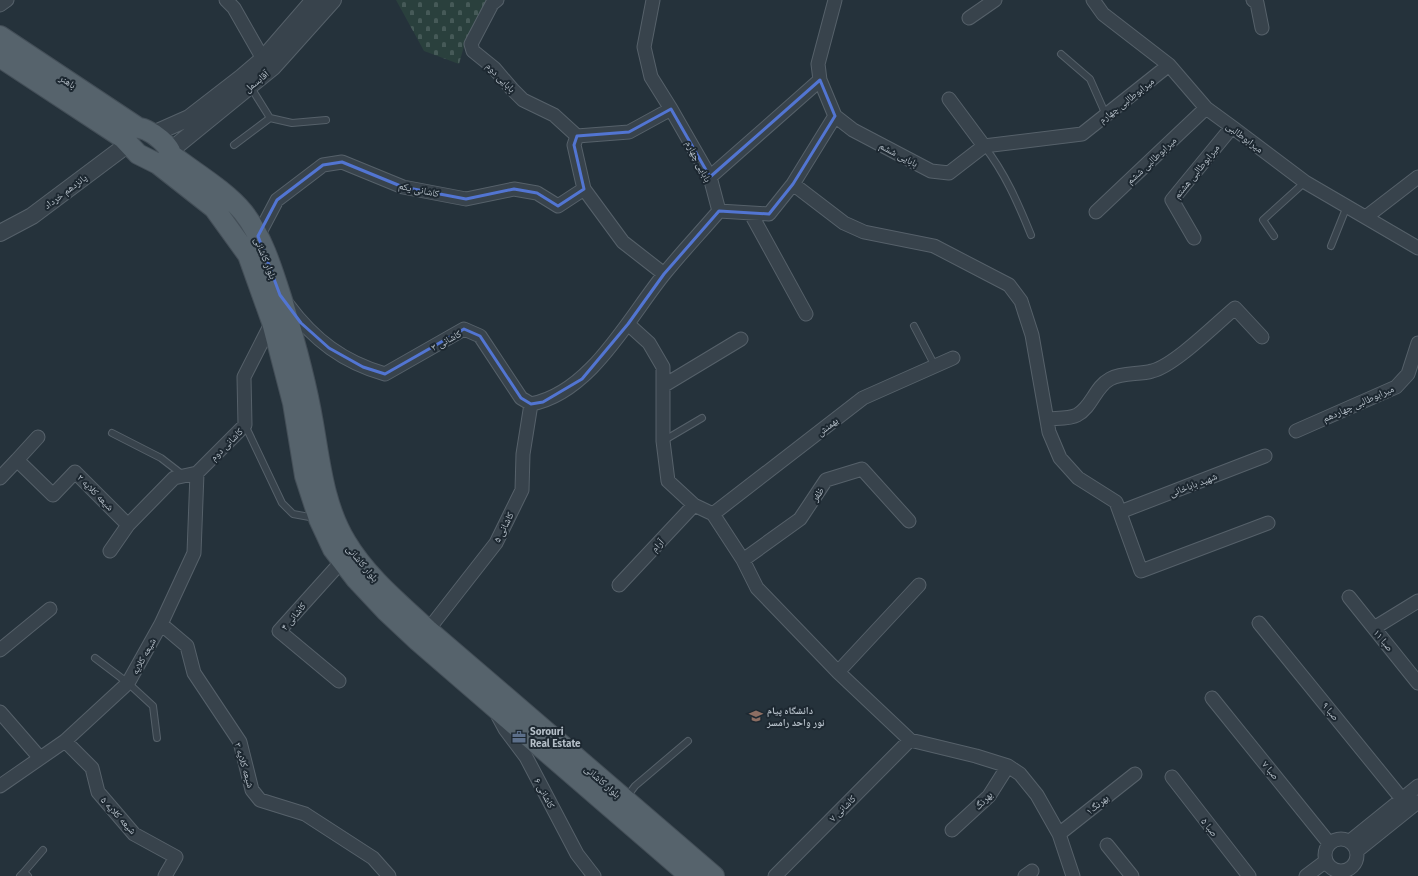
<svg xmlns="http://www.w3.org/2000/svg" width="1418" height="876" font-family="'Fira Sans','Noto Naskh Arabic',sans-serif">
  <defs>
    <pattern id="cemetery-stones" width="16" height="16" patternUnits="userSpaceOnUse"><rect width="16" height="16" fill="#2a403d"/><path d="M2 7V4a2 2 0 0 1 4 0v3zM10 15v-3a2 2 0 0 1 4 0v3z" fill="#465a58"/></pattern>
  </defs>
  <rect width="100%" height="100%" fill="#25323b"/>
  <path fill="url(#cemetery-stones)" d="M 396,0 L 491,0 L 466,39 L 459,64 L 424,51 Z"/>
  <g fill="none" stroke-linecap="round" stroke-linejoin="round">
    <g stroke="#56616a" stroke-width="8">
      <path id="service" d="M 1061,54 L 1090,79 L 1106,115
        M 250,86 L 270,118 L 292,123 L 326,120
        M 234,145 L 270,118
        M 984,146 C 1005,173 1018,203 1031,235
        M 1274,236 L 1263,220 L 1305,182
        M 1331,246 L 1347,206
        M 914,326 L 935,366
        M 245,425 L 282,503 L 293,514 L 315,518
        M 112,433 L 161,458 L 183,475
        M 663,441 L 702,418
        M 95,658 L 128,683 L 153,706 L 157,738
        M 626,798 L 635,786 L 688,741
        M 24,872 L 43,850
        M 20,876 L 24,872 L 28,876"/>
    </g>
    <g stroke="#56616a" stroke-width="15">
      <path id="minor" d="M 226,0 L 234,8 L 263,59
        M 497,0 L 492,4 L 471,44 L 473,51 L 494,68 L 512,89 L 523,100 L 554,115 L 577,136
        M 835,0 L 818,64 L 820,80 L 835,116 L 853,130 L 931,171 L 949,173 L 984,146 L 1082,134 L 1169,65
        M 1093,0 L 1103,14 L 1169,65 L 1206,108 L 1232,127 L 1305,182 L 1418,248
        M 1253,0 L 1257,3 L 1262,28
        M 0,5 L 7,0
        M 969,18 L 995,0
        M 949,99 L 984,146
        M 577,136 L 574,145 L 584,189 L 623,242 L 664,274
        M 577,136 L 629,132 L 671,109
        M 710,177 L 820,80
        M 793,184 L 844,223 L 864,232 L 934,246 L 1009,285 L 1021,301 L 1032,335 L 1049,432 L 1060,458 L 1078,478 L 1116,502 L 1141,571 L 1268,523
        M 719,211 L 769,214 L 793,184 L 835,116
        M 1096,212 L 1206,108
        M 751,214 L 806,314
        M 1366,217 L 1418,177
        M 258,236 L 277,200 L 323,165 L 342,162 L 403,187 L 466,199 L 514,189 L 537,193 L 558,206 L 584,189
        M 1194,238 L 1172,200 L 1232,127
        M 288,305 C 314,340 343,362 385,374 L 464,329 L 480,336 L 521,398 L 531,404 C 591,393 629,317 665,273 C 682,252 701,232 719,211 L 710,177 L 671,109 L 651,77 L 644,47 L 653,0
        M 628,324 L 649,343 L 663,367 L 663,441 L 668,481 L 694,505 L 713,514 L 743,560 L 757,588 L 838,672 L 910,740 L 976,756 L 1008,766 L 1020,774 L 1037,795 L 1059,834 L 1073,876
        M 663,386 L 741,339
        M 1047,419 C 1056,418 1070,419 1077,415 C 1092,407 1095,387 1110,379 C 1123,372 1139,375 1152,371 C 1174,366 1216,324 1235,308 L 1262,337
        M 1296,431 L 1396,387 L 1408,374 L 1418,343
        M 17,460 L 38,437
        M 197,473 L 245,425 L 244,377 L 272,322
        M 0,478 L 17,460 L 53,495 L 75,472 L 128,525 L 174,478 L 197,473
        M 1120,512 L 1265,456
        M 713,514 L 863,398 L 953,358
        M 110,551 L 128,525
        M 743,560 L 800,519 L 826,480 L 862,469 L 909,521
        M 619,585 L 694,505
        M 1349,597 L 1418,683
        M 1259,623 L 1402,799
        M 161,624 L 187,646 L 194,673 L 240,742 L 252,790 L 260,800 L 305,814 L 373,858 L 389,876
        M 1374,628 L 1418,601
        M 428,630 L 496,543 L 522,490 L 523,454 L 531,404
        M 0,650 L 50,609
        M 838,672 L 919,585
        M 339,681 L 279,631 L 342,561
        M 1212,698 L 1329,843
        M 0,712 L 40,758
        M 498,716 L 505,729 L 526,757 L 577,854 L 594,876
        M 65,741 L 92,768 L 98,792 L 134,834 L 176,857 L 165,876
        M 1172,777 L 1249,876
        M 0,786 L 65,741 L 128,683 L 161,624 L 194,553 L 197,473
        M 952,830 L 989,796 L 1008,766
        M 1059,834 L 1135,774
        M1325 855a16 16 0 1 1 32 0a16 16 0 1 1-32 0Z
        M 1350,841 L 1418,786
        M 1107,845 L 1132,876
        M 1357,851 L 1418,802
        M 775,876 L 910,740
        M 1025,876 L 1032,871
        M 1306,876 L 1326,861"/>
    </g>
    <g stroke="#56616a" stroke-width="18">
      <path id="tertiary" d="M 153,134 L 189,118 L 242,77 L 263,59 L 314,0
        M 170,151 L 273,67 L 333,0
        M 0,233 L 32,216 L 128,144"/>
    </g>
    <g stroke="#444f58" stroke-width="22">
      <path id="primary" d="M 0,36 L 137,127
        M 0,57 L 123,138 L 138,154 L 158,164 C 166,162 168,158 170,151 C 163,137 130,114 123,138
        M 169,153 C 192,171 225,190 243,212 C 263,237 273,272 283,303 C 295,342 306,382 313,423 C 320,463 324,506 346,542 C 366,576 399,603 428,630 L 714,876
        M 158,164 L 214,208 L 248,255 L 272,322 L 293,403 L 305,476 L 319,519 L 333,549 L 356,579 L 386,611 L 418,641 L 690,876"/>
    </g>
    <use href="#service" stroke="#38434c" stroke-width="6"/>
    <use href="#minor" stroke="#38434c" stroke-width="13"/>
    <use href="#tertiary" stroke="#38434c" stroke-width="16"/>
    <use href="#primary" stroke="#56636c" stroke-width="20"/>
  </g>
  <path fill="none" stroke="#5275d2" stroke-width="3" stroke-linejoin="round" d="M 820,80 L 835,116 L 793,184 L 769,214 L 719,211 L 664,274 L 628,324 L 582,379 L 543,402 L 531,404 L 521,398 L 480,336 L 464,329 L 385,374 L 363,367 L 329,348 L 301,323 L 280,295 L 258,236 L 277,200 L 323,165 L 342,162 L 403,187 L 466,199 L 514,189 L 537,193 L 558,206 L 584,189 L 574,145 L 577,136 L 629,132 L 671,109 L 710,177 Z"/>
  <defs>
    <g id="university-bare" transform="scale(1.08)"><path d="M0-5L7-2L0 1L-7-2ZM-4 1L0 2.5L4 1V4Q0 6-4 4Z" fill="#8d6e63" stroke="#1d2831" stroke-width="2.5" paint-order="stroke"/></g>
    <g id="office-bare" transform="scale(1.08)"><path d="M-6-3h4V-5.5h4V-3h4V5H-6ZM-1-4.5V-3h2v-1.5ZM-6 0V1H6V0Z" fill="#5c6f8a" stroke="#1d2831" stroke-width="2.5" paint-order="stroke"/></g>
  </defs>
  <g fill-rule="evenodd">
    <use href="#university-bare" x="756" y="716"/>
    <use href="#office-bare" x="519" y="737"/>
  </g>
  <g text-anchor="middle" stroke-width="4" stroke-linejoin="round" paint-order="stroke">
    <g font-size="10" fill="#b4bec7" stroke="#1d2831">
      <text transform="translate(501 77) rotate(46)" y="4">بابایی دوم</text>
      <text transform="translate(68 81) rotate(33)" y="4">باهنر</text>
      <text transform="translate(256 81) rotate(-39)" y="4">آقابسمل</text>
      <text transform="translate(1126 100) rotate(-38)" y="4">میرابوطالبی چهارم</text>
      <text transform="translate(1245 137) rotate(37)" y="4">میرابوطالبی</text>
      <text transform="translate(899 154) rotate(28)" y="4">بابایی ششم</text>
      <text transform="translate(1151 160) rotate(-43)" y="4">میرابوطالبی ششم</text>
      <text transform="translate(699 161) rotate(63)" y="4">بابایی چهارم</text>
      <text transform="translate(1196 171) rotate(-51)" y="4">میرابوطالبی هشتم</text>
      <text transform="translate(419 189) rotate(12)" y="4">کاشانی یکم</text>
      <text transform="translate(65 191) rotate(-37)" y="4">پانزدهم خرداد</text>
      <text transform="translate(266 258) rotate(68)" y="4">بلوار کاشانی</text>
      <text transform="translate(446 340) rotate(-28)" y="4">کاشانی ۳</text>
      <text transform="translate(1358 403) rotate(-24)" y="4">میرابوطالبی چهاردهم</text>
      <text transform="translate(827 426) rotate(-38)" y="4">بهمنش</text>
      <text transform="translate(226 444) rotate(-45)" y="4">کاشانی دوم</text>
      <text transform="translate(1193 484) rotate(-21)" y="4">شهید باباخانی</text>
      <text transform="translate(96 492) rotate(45)" y="4">شیعه کلایه ۲</text>
      <text transform="translate(817 494) rotate(-57)" y="4">ظفر</text>
      <text transform="translate(503 527) rotate(-63)" y="4">کاشانی ۵</text>
      <text transform="translate(657 545) rotate(-47)" y="4">آرام</text>
      <text transform="translate(363 563) rotate(50)" y="4">بلوار کاشانی</text>
      <text transform="translate(293 616) rotate(-50)" y="4">کاشانی ۴</text>
      <text transform="translate(1384 640) rotate(51)" y="4">صبا ۱۱</text>
      <text transform="translate(143 656) rotate(-61)" y="4">شیعه کلایه</text>
      <text transform="translate(1331 711) rotate(51)" y="4">صبا ۹</text>
      <text transform="translate(245 765) rotate(73)" y="4">شیعه کلایه ۳</text>
      <text transform="translate(1271 770) rotate(51)" y="4">صبا ۷</text>
      <text transform="translate(603 781) rotate(41)" y="4">بلوار کاشانی</text>
      <text transform="translate(545 793) rotate(62)" y="4">کاشانی ۶</text>
      <text transform="translate(983 800) rotate(-46)" y="4">بهرنگ</text>
      <text transform="translate(1097 804) rotate(-39)" y="4">۱بهرنگ</text>
      <text transform="translate(842 808) rotate(-45)" y="4">کاشانی ۷</text>
      <text transform="translate(119 815) rotate(47)" y="4">شیعه کلایه ۵</text>
      <text transform="translate(1210 827) rotate(52)" y="4">صبا ۵</text>
    </g>
    <g font-size="10" font-weight="bold" fill="#b4bec7" stroke="#1d2831" text-anchor="start">
      <text x="767" y="714">دانشگاه پیام<tspan x="767" dy="12">نور واحد رامسر</tspan></text>
      <text x="530" y="735">Sorouri<tspan x="530" dy="12">Real Estate</tspan></text>
    </g>
  </g>
</svg>
